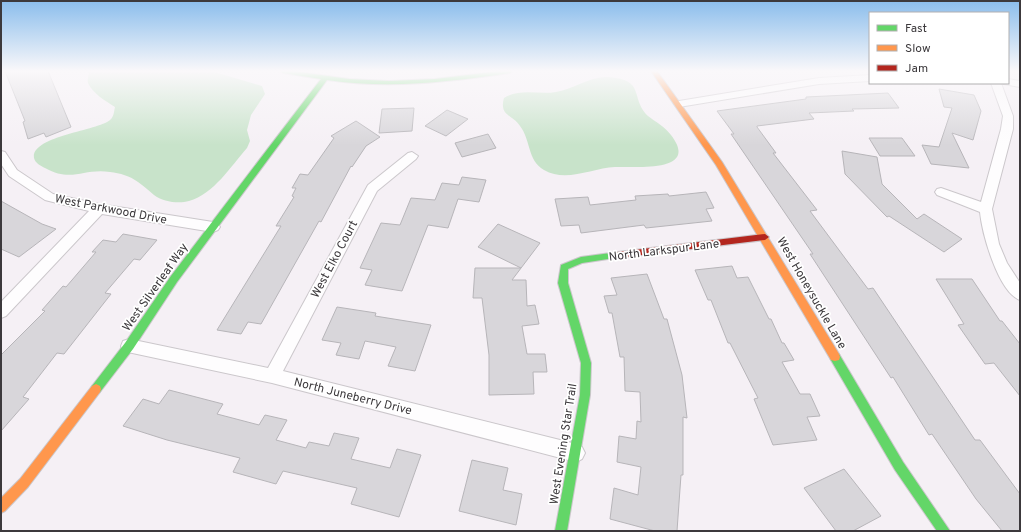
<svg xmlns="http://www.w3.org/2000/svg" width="1021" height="532" font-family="Overpass,sans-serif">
  <rect width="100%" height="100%" fill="#f5f0f5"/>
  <path fill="#c8e3ca" d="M 89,71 L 211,71 L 262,86 L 265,94 L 251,115 L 247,130 L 250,141 L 247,148 C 231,166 214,194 189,201 C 179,204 163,202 154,195 C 149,191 144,186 138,182 C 130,176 120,173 110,172 C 83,168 72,183 45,168 C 41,166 35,163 34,158 C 31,136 97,131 110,120 C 114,117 114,111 115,107 C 106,101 93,94 88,83 C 87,80 89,75 89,71 Z
    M 606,77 C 647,79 629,97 648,116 C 656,122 665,127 671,135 C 701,174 633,166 615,167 C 592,168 566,183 544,170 C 527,160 531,140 520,126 C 512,114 499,116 504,98 C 520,88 539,95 556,92 C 574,89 586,78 606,77 Z"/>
  <path fill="#d8d6da" stroke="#b7b5b9" d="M 5,71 L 48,71 L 71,127 L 46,137 L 44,133 L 28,139 L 23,122 L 25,121 Z
    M 939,89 L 974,95 L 981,111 L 973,140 L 952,133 L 969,168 L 931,164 L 922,145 L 939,147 L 952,108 L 944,107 Z
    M 888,93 L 899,108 L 852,109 L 854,111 L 809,113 L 814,119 L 757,126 L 757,127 L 776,153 L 773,153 L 817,210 L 810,211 L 868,289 L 873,288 L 975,440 L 980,440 L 1020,494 L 1020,531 L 1002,531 L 976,499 L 932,434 L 929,435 L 893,377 L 891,378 L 810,254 L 813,254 L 731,134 L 734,134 L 717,111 L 806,99 L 806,97 Z
    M 414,108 L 412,131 L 379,133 L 382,109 Z
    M 447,110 L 468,119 L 446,136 L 425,126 Z
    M 356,121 L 380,137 L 366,146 L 352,167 L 351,166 L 321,222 L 319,221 L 261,324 L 248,322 L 241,334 L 217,330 L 281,226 L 276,226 L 294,197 L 292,196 L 296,188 L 292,188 L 300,174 L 308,175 L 334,138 L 331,136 Z
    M 488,134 L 496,148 L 462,157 L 455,143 Z
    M 869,138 L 902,138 L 915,156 L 880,156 Z
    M 842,151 L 877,157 L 882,184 L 917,219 L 924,214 L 962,239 L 944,252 L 889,216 L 887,217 L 845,174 Z
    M 462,177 L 486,180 L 479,202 L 458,199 L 448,228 L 428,225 L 402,291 L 365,285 L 372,270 L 360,268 L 381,223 L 400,225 L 411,198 L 435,200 L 442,183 L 459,185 Z
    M 706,192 L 714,208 L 706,209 L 712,221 L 646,228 L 644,225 L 581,233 L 579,225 L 561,226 L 555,199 L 588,197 L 590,205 L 636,200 L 635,196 L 668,194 L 669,196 Z
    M 1,201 L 42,224 L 56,229 L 19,257 L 1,249 Z
    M 498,224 L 540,243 L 512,280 L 526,280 L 527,306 L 535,305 L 539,324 L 522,326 L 527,354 L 545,354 L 547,372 L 533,372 L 534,394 L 489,395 L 489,355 L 482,298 L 473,298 L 475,268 L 521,268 L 478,247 Z
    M 123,234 L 157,240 L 140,260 L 134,259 L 105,293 L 111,294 L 64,354 L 57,353 L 23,397 L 29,399 L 1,431 L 1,355 L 45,311 L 42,310 L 63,286 L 66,287 L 96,252 L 92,252 L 103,240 L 116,242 Z
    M 732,266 L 737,278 L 748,277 L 769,319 L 771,319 L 782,343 L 784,343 L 794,360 L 782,362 L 800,394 L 810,394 L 820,416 L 807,417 L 817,440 L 773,445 L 754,399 L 758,398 L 730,343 L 728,343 L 711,300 L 708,300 L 695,270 Z
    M 647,274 L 664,319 L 667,319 L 682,375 L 687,418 L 683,417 L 683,475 L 681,475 L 677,531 L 655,531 L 610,519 L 614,488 L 638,495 L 641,467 L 617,462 L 619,436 L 636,439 L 637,421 L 641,422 L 640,392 L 625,391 L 624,357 L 620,357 L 612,313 L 609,313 L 604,296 L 617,295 L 611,278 Z
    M 936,279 L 972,279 L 1000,321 L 1002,321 L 1020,344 L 1020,396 L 994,363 L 985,364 L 958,325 L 964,324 Z
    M 337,307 L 376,313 L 375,316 L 431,325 L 415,371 L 388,366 L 396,347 L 365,341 L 359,359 L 336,355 L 341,343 L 322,340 Z
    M 169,390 L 223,404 L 217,414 L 259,425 L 265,415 L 287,420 L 276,440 L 306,448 L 309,442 L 329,446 L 334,433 L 359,438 L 351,459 L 390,468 L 397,449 L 421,455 L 399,517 L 351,504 L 357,488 L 283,471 L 276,484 L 233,472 L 240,458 L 167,440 L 123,426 L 143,399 L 159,404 Z
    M 472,460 L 508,468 L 503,490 L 522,494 L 516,525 L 459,511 Z
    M 844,469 L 881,516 L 853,531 L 836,531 L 804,488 Z"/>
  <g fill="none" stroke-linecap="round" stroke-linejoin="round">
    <g stroke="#cbc7cb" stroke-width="2">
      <path id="street" d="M 870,75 L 870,81 L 819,84 L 679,107 L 674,104 L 679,101 L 819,78 Z
        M 1008,79 L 1020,81 L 1020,87 L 1004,84 L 1004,83 L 1008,83 Z
        M 991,83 L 1001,83 L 1013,116 L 1013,129 L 992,209 L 999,244 L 1007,263 L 1020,283 L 1020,300 C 998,292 982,233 980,212 L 937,195 L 935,192 L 937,189 L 941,188 L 981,202 L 1001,129 L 1003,116 Z
        M 1,151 L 5,152 L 17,170 L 53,194 L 99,204 L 213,222 L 218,224 L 220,227 L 218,230 L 213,232 L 102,214 L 6,316 L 1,318 L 1,302 L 89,211 L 45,200 L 9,176 L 1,164 Z
        M 412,152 L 418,156 L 416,159 L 377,191 L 283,371 L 576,444 L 582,447 L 585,453 L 582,459 L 576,462 L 272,383 L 123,351 L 121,346 L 123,341 L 129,339 L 268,368 L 368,185 L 408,153 Z"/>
    </g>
    <g stroke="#cbc7cb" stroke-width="2">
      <path id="fast" d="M 280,71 L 293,71 L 349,79 L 389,81 L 435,79 L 499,71 L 513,71 L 510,73 C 449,82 389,89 327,80 L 177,282 L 133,349 L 100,392 L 96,394 L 92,392 L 91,389 L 92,386 L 125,343 L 171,276 L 321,79 L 283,73 Z
        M 618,252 L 621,253 L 622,255 L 621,257 L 582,263 L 568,269 L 568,283 L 591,363 L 590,395 L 567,531 L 555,531 L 580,395 L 581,363 L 558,283 L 561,265 L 581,257 Z
        M 835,353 L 839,354 L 903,462 L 950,531 L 937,531 L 895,470 L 831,360 L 830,357 L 831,354 Z"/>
    </g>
    <g stroke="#cbc7cb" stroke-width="2">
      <path id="slow" d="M 651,71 L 657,71 L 722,162 L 839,354 L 840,357 L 839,360 L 835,361 L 831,360 L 716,165 Z
        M 96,384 L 100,386 L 101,389 L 100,392 L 28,487 L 5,511 L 1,513 L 1,498 L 20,479 L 92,386 Z"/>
    </g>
    <g stroke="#cbc7cb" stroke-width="2">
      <path id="jam" d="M 765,234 L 769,237 L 765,240 L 618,258 L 614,255 L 618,252 Z"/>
    </g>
    <use href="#street" fill="#fefdfe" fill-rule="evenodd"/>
    <use href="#fast" fill="#63d668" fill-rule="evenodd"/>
    <use href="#slow" fill="#ff974d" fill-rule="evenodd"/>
    <use href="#jam" fill="#b3261e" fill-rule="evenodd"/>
  </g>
  <linearGradient id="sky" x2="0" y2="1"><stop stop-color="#8abdec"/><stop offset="0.49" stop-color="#faf8fa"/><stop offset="1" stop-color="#faf8fa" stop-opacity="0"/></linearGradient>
  <rect width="1021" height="145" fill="url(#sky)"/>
  <g text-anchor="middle" stroke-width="3.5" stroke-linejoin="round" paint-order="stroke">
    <g font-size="12" fill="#3c393c" stroke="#fff">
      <text transform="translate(111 209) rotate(11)" y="4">West Parkwood Drive</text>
      <text transform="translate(664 250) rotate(-7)" y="4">North Larkspur Lane</text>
      <text transform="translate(334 259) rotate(-62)" y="4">West Elko Court</text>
      <text transform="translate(155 287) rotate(-55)" y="4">West Silverleaf Way</text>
      <text transform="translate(812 293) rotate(60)" y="4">West Honeysuckle Lane</text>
      <text transform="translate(353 396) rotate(14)" y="4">North Juneberry Drive</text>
      <text transform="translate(563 444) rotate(-81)" y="4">West Evening Star Trail</text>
    </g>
  </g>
  <rect width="1021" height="532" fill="none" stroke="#3c393c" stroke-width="4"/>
  <rect x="869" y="12" width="140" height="72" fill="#ffffff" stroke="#b1b0b1"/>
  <rect x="877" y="25" width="20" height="6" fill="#63d668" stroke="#b1b0b1"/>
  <text x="905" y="32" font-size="12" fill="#3c393c">Fast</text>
  <rect x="877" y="45" width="20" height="6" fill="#ff974d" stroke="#b1b0b1"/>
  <text x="905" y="52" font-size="12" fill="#3c393c">Slow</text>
  <rect x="877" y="65" width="20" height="6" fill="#b3261e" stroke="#b1b0b1"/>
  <text x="905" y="72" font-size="12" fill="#3c393c">Jam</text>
</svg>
